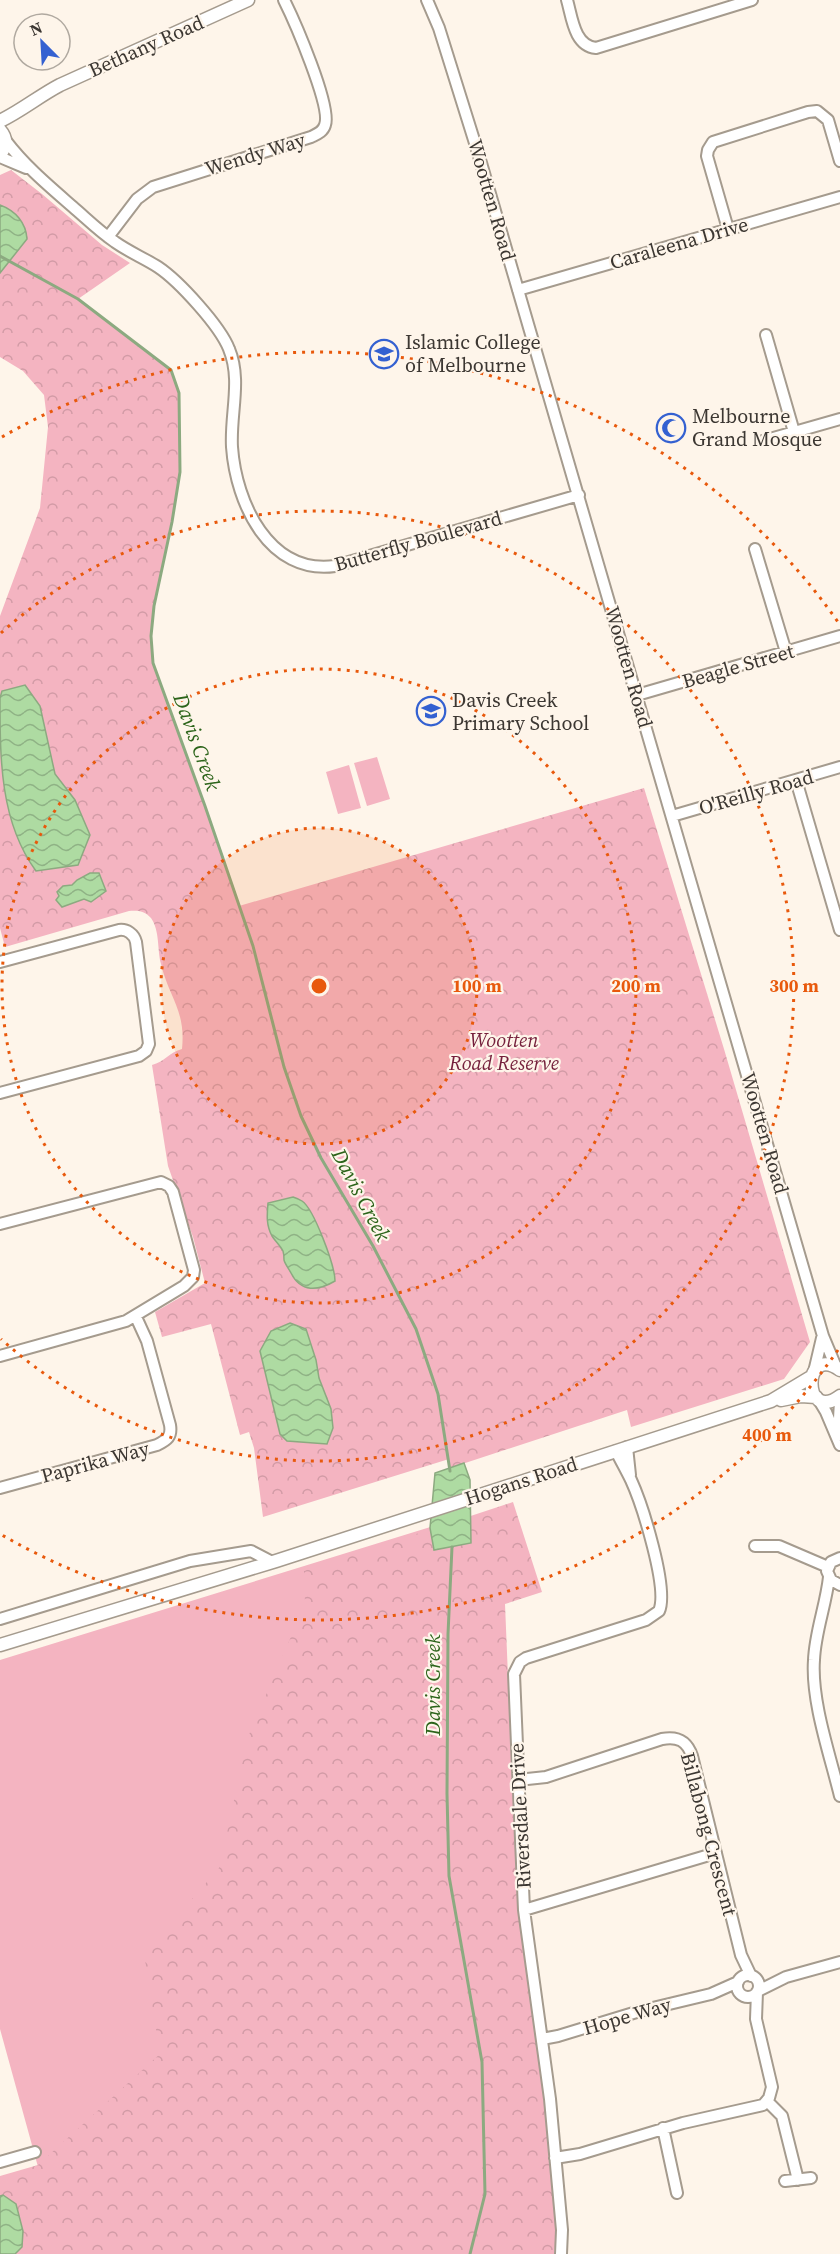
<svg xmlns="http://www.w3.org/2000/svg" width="840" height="2254" font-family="'Source Serif 4',serif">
  <defs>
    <pattern id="park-crowns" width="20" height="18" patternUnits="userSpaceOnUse" patternTransform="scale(1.5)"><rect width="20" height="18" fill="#f4b4c1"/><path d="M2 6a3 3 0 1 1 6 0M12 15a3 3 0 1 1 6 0" fill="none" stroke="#d29ba6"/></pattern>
    <pattern id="water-waves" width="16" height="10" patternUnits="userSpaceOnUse" patternTransform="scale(1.5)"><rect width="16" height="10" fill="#aedba2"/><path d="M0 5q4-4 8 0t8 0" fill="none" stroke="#8fb285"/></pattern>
  </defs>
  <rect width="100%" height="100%" fill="#fef5ea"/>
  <path fill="#f4b4c1" d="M 377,757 L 390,799 L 367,806 L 354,763 Z
    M 349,765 L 361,808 L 338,814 L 326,772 Z
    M 453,1520 L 62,2254 L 0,2029 L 0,1660 Z"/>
  <path fill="url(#park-crowns)" d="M 11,170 L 42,194 L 102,245 L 130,263 L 78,299 L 171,370 L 179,393 L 180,472 L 172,522 L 154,606 L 151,636 L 153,663 L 205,806 L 239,906 L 644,788 L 724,1049 L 810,1342 L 784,1379 L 631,1427 L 627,1410 L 450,1468 L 449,1459 L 263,1517 L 254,1448 L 249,1432 L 240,1435 L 211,1324 L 162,1337 L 155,1312 L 205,1283 L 193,1237 L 168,1166 L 152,1065 C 164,1062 170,1052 182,1049 C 186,1010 169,998 161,964 C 157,949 160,931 151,918 C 145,911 137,910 129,911 L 5,947 L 0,928 L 0,616 L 40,508 L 48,427 L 44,395 L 23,371 L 0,357 L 0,175 Z
    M 513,1502 L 542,1592 L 505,1604 L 517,1895 L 541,2072 L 557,2231 L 554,2254 L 0,2254 L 0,2176 L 38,2165 L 160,2054 L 144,1954 L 219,1868 L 248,1737 L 305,1604 L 304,1571 Z"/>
  <path fill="url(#water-waves)" stroke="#8caa80" stroke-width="1.5" d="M 0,205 C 16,211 26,223 27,239 L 0,273 Z
    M 25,685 L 40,706 L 55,774 L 75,800 L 90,835 L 78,865 L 36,871 C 0,822 0,759 0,698 L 2,691 Z
    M 90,873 L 99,873 L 106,891 L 91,902 L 84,899 L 62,907 L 56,900 L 59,896 L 57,892 L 63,886 L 72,885 L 77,880 Z
    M 293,1197 C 296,1198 299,1199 302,1201 C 314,1209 335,1266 335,1281 C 318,1291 301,1293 291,1273 C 289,1269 285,1264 284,1260 C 284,1257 284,1254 283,1251 C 280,1245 275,1241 272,1236 C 266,1225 267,1215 268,1203 Z
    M 290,1323 L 306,1329 L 316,1360 L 319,1378 L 331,1409 L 333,1428 L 327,1444 L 287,1441 L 280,1434 L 260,1351 L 271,1331 Z
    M 464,1463 L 470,1480 L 471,1543 L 434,1550 L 430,1528 L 435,1473 Z
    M 3,2195 L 16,2204 L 23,2231 L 22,2247 L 15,2254 L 0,2254 L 0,2196 Z"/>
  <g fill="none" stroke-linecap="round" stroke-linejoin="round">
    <path stroke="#8caa80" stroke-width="3" d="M 0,256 L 78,299 L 171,370 L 179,393 L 180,472 L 172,522 L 154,606 L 151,636 L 153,663 L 205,806 L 253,946 L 284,1067 L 301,1116 L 321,1158 L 373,1246 L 416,1329 L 438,1394 L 450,1471
      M 452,1547 L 448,1634 L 447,1794 L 449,1876 L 482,2062 L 485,2194 L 470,2254"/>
    <g stroke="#a59b8e" stroke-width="14">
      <path id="minor" d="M 427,0 L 439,28 L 479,156 L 823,1336 L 836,1367
        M 567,0 C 572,17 574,46 596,48 L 752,0
        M 6,141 C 25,166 49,186 73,207 C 87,219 100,232 115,242 C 129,252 144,258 158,267 C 179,281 220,326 229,349 C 242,380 230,414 232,447 C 236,503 269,575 335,566 L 579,495
        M 0,157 L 26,168
        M 728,229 L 707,156 L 708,150 L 713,142 L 808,112 L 817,111 L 828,120 L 840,161
        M 108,237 L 137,199 L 153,187 L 311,137 C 317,134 323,132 325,125 C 332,107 294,20 284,0
        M 518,290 L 840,197
        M 766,335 L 794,432
        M 763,441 L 840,419
        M 755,549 L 786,652
        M 637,695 L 840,636
        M 796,780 L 840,930
        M 672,816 L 840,767
        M 0,962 L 119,930 C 127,929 134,934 136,942 L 149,1044 L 146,1051 L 139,1056 L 0,1093
        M 0,1224 L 161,1182 L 169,1186 L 173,1192 L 194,1270 L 193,1277 L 184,1286 L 126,1321 L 0,1356
        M 814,1372 L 822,1338
        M 817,1397 L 826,1412 L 840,1445
        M 838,1436 L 840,1401
        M 627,1447 L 630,1475
        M 0,1488 L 157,1445 C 167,1440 172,1437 170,1425 L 147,1341 L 136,1317
        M 755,1546 L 779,1546 L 828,1567
        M 840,1558 L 831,1562 L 827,1571 L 831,1580 L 840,1585
        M 829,1577 C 826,1605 815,1632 814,1660 C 811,1701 830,1755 840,1796
        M 0,1619 L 190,1561 L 251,1551 L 272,1562
        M 518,1780 L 546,1777 L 662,1739 C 678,1736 687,1741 692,1756 L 741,1955 L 751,1976
        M 524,1910 L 716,1853
        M737 1986a11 11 0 1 1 22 0a11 11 0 1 1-22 0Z
        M 758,1991 L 786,1977 L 840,1962
        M 542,2039 L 558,2036 L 640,2011 L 711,1994 L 738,1982
        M 767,2101 L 782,2116 L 798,2180
        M 663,2128 L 677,2193
        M 555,2158 L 580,2154 L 683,2123 L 763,2105 L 769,2098 L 772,2087 L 756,2019 L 757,1992
        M 0,2162 L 35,2152
        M 785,2181 L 811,2178
        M 561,2254 L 562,2230 L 550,2099 L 524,1910 L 514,1674 L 520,1662 L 526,1658 L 646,1620 L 659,1611 C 669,1589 642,1504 631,1480 C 626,1470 621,1461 616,1451"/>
    </g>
    <g stroke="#a59b8e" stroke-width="15">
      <path id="tertiary" d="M 0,121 C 21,111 39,96 60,85 L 248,0
        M 0,130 C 7,138 7,147 0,154
        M 840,1370 C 802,1343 802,1424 840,1396
        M 781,1400 L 801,1396 L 816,1397
        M 0,1645 L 276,1561 L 771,1401 L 811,1377"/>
    </g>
    <use href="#minor" stroke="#fff" stroke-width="10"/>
    <use href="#tertiary" stroke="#fff" stroke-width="12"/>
  </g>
  <circle cx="319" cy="986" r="158" fill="#e8590c" fill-opacity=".12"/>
  <g fill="none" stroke="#e8590c" stroke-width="3" stroke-dasharray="3 6">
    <circle cx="319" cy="986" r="158"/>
    <circle cx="319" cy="986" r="317"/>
    <path d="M1 633A475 475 0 1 1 1 1339"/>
    <path d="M838 1350A634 634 0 0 1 2 1535M2 437A634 634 0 0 1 838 622"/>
  </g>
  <defs>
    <g id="school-ring" transform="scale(1.5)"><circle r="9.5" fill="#fef5ea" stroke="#3461d1" stroke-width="1.5"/><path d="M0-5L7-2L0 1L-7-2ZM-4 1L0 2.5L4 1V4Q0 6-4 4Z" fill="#3461d1"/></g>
    <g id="mosque-ring" transform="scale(1.5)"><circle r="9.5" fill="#fef5ea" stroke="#3461d1" stroke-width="1.5"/><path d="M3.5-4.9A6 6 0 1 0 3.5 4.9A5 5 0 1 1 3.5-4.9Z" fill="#3461d1"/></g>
  </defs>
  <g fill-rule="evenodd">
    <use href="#school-ring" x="384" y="354"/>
    <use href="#mosque-ring" x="671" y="428"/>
    <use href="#school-ring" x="431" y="711"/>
  </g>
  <g text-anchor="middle" stroke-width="4.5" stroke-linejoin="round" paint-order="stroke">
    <g font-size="20" fill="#3c3732" stroke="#fef5ea">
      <text transform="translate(146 46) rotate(-24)" y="7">Bethany Road</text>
      <text transform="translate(255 154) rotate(-17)" y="7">Wendy Way</text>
      <text transform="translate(492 200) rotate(74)" y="7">Wootten Road</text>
      <text transform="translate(679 243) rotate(-16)" y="7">Caraleena Drive</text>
      <text transform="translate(418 541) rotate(-16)" y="7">Butterfly Boulevard</text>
      <text transform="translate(738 666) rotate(-16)" y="7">Beagle Street</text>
      <text transform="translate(629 667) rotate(74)" y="7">Wootten Road</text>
      <text transform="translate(756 792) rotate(-16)" y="7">O'Reilly Road</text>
      <text transform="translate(765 1133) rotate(74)" y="7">Wootten Road</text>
      <text transform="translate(95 1462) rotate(-15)" y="7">Paprika Way</text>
      <text transform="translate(521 1481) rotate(-18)" y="7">Hogans Road</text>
      <text transform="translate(520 1816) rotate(-93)" y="7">Riversdale Drive</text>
      <text transform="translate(709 1834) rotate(75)" y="7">Billabong Crescent</text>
      <text transform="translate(627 2016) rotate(-16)" y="7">Hope Way</text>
    </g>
    <g font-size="20" fill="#3c3732" stroke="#fef5ea" text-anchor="start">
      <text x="405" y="349">Islamic College<tspan x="405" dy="23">of Melbourne</tspan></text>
      <text x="692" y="423">Melbourne<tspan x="692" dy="23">Grand Mosque</tspan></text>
      <text x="452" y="707">Davis Creek<tspan x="452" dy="23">Primary School</tspan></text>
    </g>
    <g font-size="20" font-style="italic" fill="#751f3b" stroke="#fef5ea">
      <text x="504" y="1047">Wootten<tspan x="504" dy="23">Road Reserve</tspan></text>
    </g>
    <g font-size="21" font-style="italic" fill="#2c641a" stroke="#fef5ea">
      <text transform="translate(197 742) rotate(70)" y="7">Davis Creek</text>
      <text transform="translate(361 1195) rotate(62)" y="7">Davis Creek</text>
      <text transform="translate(433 1685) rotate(-90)" y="7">Davis Creek</text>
    </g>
  </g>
  <circle cx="319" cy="986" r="9" fill="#e8590c" stroke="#fef5ea" stroke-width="3"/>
  <g font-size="18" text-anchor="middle" font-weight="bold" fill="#e8590c" stroke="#fef5ea" stroke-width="4.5" stroke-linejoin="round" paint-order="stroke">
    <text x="477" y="992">100 m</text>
    <text x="636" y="992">200 m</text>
    <text x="794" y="992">300 m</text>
    <text x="767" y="1441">400 m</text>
  </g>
  <g transform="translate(42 42) rotate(336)"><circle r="28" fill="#fef5ea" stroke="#b0a9a0" stroke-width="1.5"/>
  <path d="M0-4.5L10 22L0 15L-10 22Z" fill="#3461d1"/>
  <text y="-9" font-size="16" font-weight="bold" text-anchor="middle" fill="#3c3732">N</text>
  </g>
</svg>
